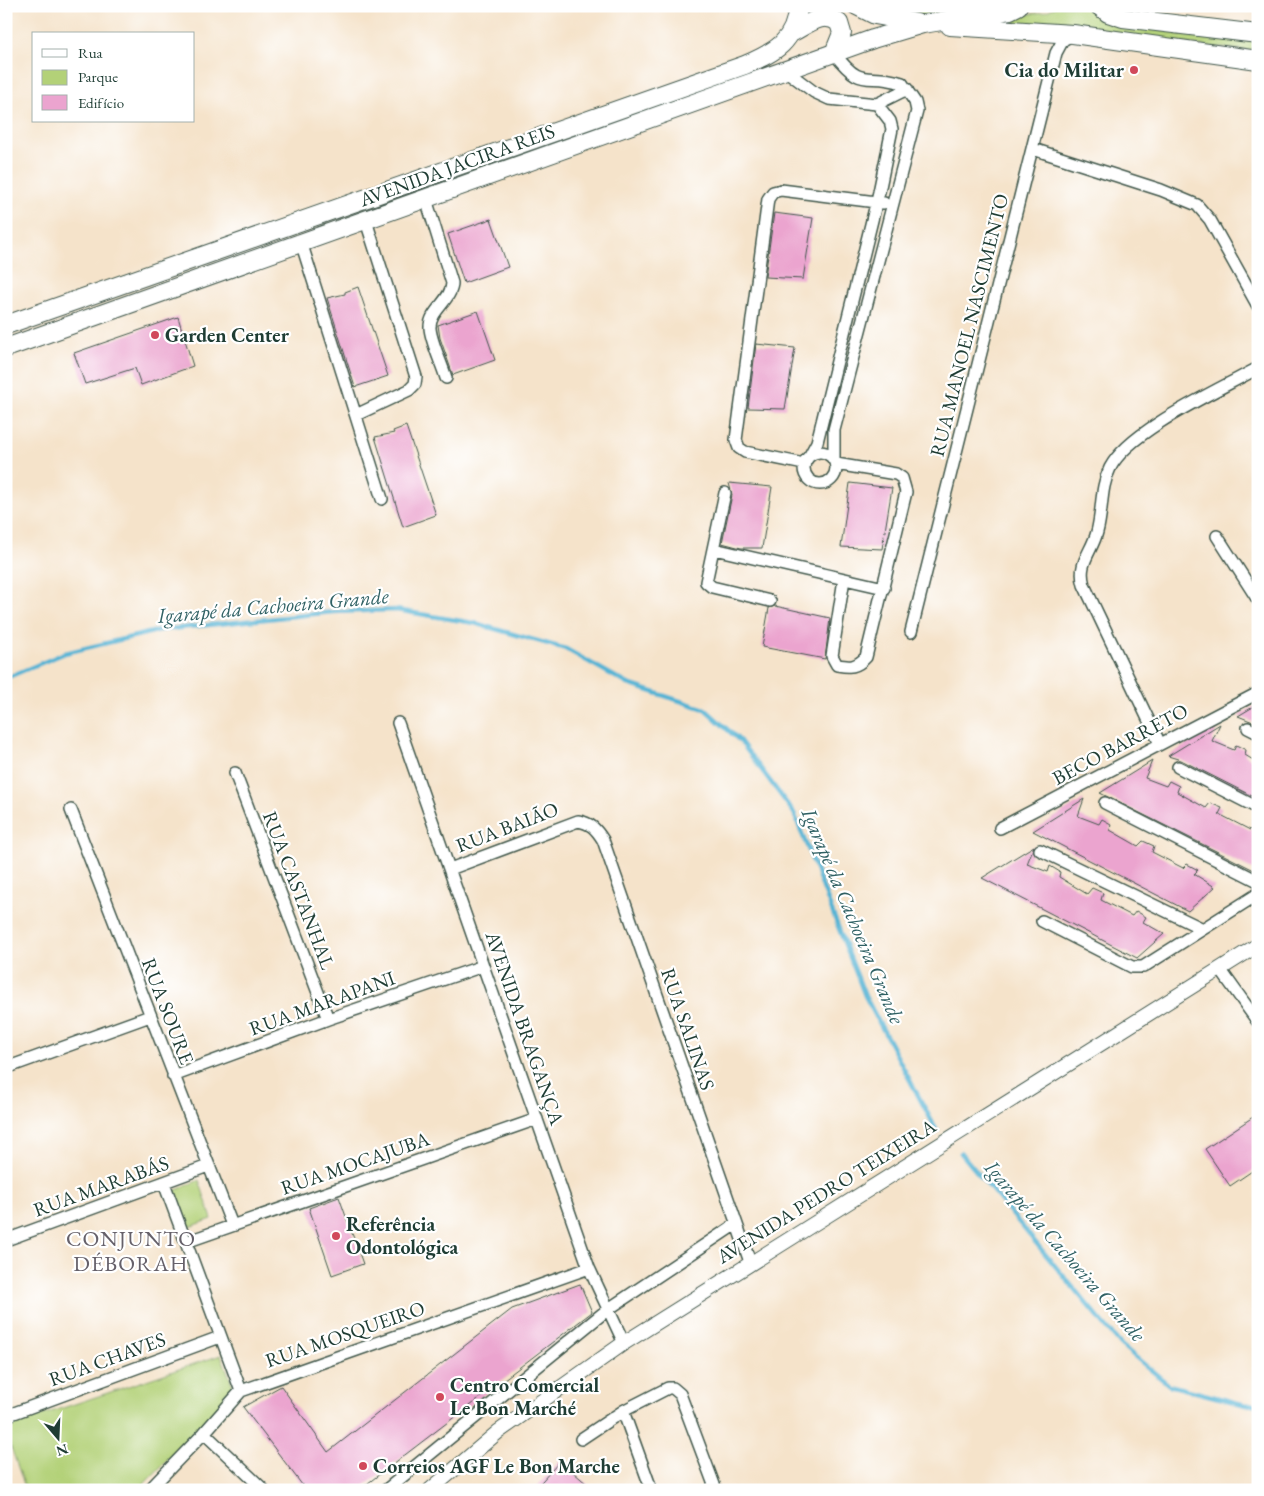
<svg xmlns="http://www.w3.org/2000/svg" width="1264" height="1496" font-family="'EB Garamond',serif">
  <rect width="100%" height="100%" fill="#fff"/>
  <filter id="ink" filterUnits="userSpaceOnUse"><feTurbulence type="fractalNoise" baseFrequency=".02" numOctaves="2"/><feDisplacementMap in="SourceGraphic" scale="10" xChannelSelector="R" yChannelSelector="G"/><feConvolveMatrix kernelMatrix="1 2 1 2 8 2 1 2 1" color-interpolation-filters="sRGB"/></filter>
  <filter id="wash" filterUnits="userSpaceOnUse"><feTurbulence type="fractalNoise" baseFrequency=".0096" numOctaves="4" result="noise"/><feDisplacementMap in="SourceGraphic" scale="20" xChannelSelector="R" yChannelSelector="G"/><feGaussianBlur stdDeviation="1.12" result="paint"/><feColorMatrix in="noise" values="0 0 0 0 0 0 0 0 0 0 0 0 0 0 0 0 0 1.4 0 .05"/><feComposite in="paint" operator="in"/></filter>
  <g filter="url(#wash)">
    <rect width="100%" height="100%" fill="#f5e3ca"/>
    <path fill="#b3d178" stroke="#698756" d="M 877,6 L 999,6 L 931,16 L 903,13 Z
      M 1058,6 L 1083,6 L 1109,23 L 1258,41 L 1258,52 L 979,21 L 1044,12 Z
      M 199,1180 L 212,1219 L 187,1228 L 174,1191 Z
      M 221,1355 L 235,1391 L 138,1490 L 26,1490 L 6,1433 L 6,1427 Z"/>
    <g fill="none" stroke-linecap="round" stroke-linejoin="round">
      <path stroke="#56b4d4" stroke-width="4.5" d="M 6,678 L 65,653 L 161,630 L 333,612 L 396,610 L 474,623 L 566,649 L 628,684 L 705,709 L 740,741 L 794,813 L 865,996 L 937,1131
        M 961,1153 L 1121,1345 L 1169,1385 L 1246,1405 L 1258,1404"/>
    </g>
    <g id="blocks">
      <path fill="#eba4cf" d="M 774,213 L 813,218 L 803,279 L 765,277 Z
        M 491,219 L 508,267 L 464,283 L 448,234 Z
        M 358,287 L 388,376 L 355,387 L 327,298 L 345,294 L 345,292 Z
        M 478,311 L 495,360 L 453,375 L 440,338 L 438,325 Z
        M 178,317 L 193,366 L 141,385 L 135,368 L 85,384 L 74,353 Z
        M 756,344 L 795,348 L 785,409 L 748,408 Z
        M 406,426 L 436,515 L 403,527 L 375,437 L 394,433 L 393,431 Z
        M 729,483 L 772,487 L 762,548 L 741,548 L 722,543 L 732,495 Z
        M 850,483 L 892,488 L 882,549 L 841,547 Z
        M 775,606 L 830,618 L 825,659 L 762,647 L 769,608 Z
        M 1258,704 L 1258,724 L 1238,716 Z
        M 1220,724 L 1212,741 L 1234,750 L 1236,745 L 1246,750 L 1245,755 L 1258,763 L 1258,799 L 1181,760 L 1168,756 Z
        M 1152,761 L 1145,778 L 1166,786 L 1169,781 L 1179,786 L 1177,792 L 1206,808 L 1210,803 L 1222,808 L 1219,814 L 1250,830 L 1258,822 L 1258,872 L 1100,793 Z
        M 1084,799 L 1078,816 L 1099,824 L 1102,819 L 1111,824 L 1110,830 L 1138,846 L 1143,841 L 1154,846 L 1152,852 L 1183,868 L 1187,864 L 1198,870 L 1194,874 L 1215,887 L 1188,911 L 1033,831 Z
        M 1034,846 L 1027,864 L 1048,872 L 1050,866 L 1060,872 L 1059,877 L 1087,894 L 1092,888 L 1103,893 L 1101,900 L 1132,916 L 1136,911 L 1146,917 L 1143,922 L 1164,934 L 1137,958 L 982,878 Z
        M 1253,1117 L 1258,1124 L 1258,1167 L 1230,1186 L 1205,1149 Z
        M 339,1197 L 363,1264 L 332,1275 L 309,1208 Z
        M 580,1284 L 592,1312 L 359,1490 L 306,1490 L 243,1407 L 281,1386 L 328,1452 L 512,1309 Z
        M 560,1461 L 594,1490 L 534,1490 Z"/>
    </g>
  </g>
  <g filter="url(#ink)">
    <use href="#blocks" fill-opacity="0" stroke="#3f564a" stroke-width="1"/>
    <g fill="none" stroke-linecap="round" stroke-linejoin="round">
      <g stroke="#3f564a" stroke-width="14">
        <path id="minor" d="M 785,70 L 814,92 L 829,99 L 877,104 L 890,121 L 892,129 L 879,192 L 817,442 L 810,455
          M 877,104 L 907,89
          M 1033,149 L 1161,190 L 1197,205 L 1210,220 L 1258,306
          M 426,199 L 452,283 C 452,300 429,311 430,328 C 431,342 442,364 446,378
          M 301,242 L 382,499
          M 356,415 L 409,390 L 415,384 L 416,377 L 366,221
          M804 468a16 16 0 1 1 32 0a16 16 0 1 1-32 0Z
          M 834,459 L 834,430 L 917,111 L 915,102 L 902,83 C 865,71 864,92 834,53
          M 804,464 L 745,452 L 739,448 L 736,440 L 768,199 L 773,192 L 781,190 L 884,203
          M 836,464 L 896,474 L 902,478 L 906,492 L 866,657 C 856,668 850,667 837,665 L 832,656 L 844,579
          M 725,493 L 706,582 L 712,587 L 770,601
          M 1217,536 L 1258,600
          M 714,549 L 884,588
          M 911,632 L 1056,53 L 1063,40 L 1073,34
          M 398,723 L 589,1268 L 624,1343
          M 1248,728 L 1258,733
          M 1160,744 L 1084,585 C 1077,563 1092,552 1097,532 C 1103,510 1100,488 1110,468 C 1129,430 1219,390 1258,368
          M 1178,767 L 1258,808
          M 235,773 L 328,1019
          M 1105,803 L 1258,881
          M 71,810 L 232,1225
          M 1000,828 L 1258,693
          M 1040,850 L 1203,929
          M 450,869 L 578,821 C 591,823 596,829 603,840 L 750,1262
          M 1042,921 L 1132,967 L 1143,967 L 1258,894
          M 1220,969 L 1258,1022
          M 6,1068 L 150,1016
          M 173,1076 L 328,1019 L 483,966
          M 164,1183 L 241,1391
          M 6,1240 L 208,1166
          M 186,1242 L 537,1119
          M 623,1411 L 649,1483
          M 6,1416 L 220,1337
          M 204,1433 L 264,1490
          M 581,1439 L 623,1411 L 668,1388 L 673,1388 L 680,1394 L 716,1490
          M 149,1490 L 204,1433 L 241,1391 L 589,1268
          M 386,1490 L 607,1310 L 736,1224"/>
      </g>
      <g stroke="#3f564a" stroke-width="16">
        <path id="tertiary" d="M 430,1490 L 498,1432 L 624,1343 L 1258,945"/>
      </g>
      <g stroke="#3f564a" stroke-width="20">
        <path id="primary" d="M 857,6 L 875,15 L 917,23
          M 1099,6 L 1108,13 L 1123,18 L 1258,34
          M 950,26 L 1073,34 L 1258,60
          M 793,32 C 808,24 824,10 839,23 L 842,33 L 834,53
          M 6,325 L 745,65 C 775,52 795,42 798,6
          M 6,348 L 873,39 L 923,24 L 1010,10 L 1018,6"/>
      </g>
      <use href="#minor" stroke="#fff" stroke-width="11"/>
      <use href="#tertiary" stroke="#fff" stroke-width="14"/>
      <use href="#primary" stroke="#fff" stroke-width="18"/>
    </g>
  </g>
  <g fill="#d1495b" stroke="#fff" stroke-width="2">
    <circle cx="1134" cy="70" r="5"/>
    <circle cx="155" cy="335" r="5"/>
    <circle cx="336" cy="1236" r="5"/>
    <circle cx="440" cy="1397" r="5"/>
    <circle cx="363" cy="1466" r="5"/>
  </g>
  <g text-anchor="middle" stroke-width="4.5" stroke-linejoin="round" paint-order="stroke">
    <g font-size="20" font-weight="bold" fill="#1f3d34" stroke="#fff" text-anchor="start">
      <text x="1124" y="77" text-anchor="end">Cia do Militar</text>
      <text x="165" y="342">Garden Center</text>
      <text x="346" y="1231">Referência<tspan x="346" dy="23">Odontológica</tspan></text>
      <text x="450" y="1392">Centro Comercial<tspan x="450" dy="23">Le Bon Marché</tspan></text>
      <text x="373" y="1473">Correios AGF Le Bon Marche</text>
    </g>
    <g font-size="20" fill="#1f3d34" stroke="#fff">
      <text transform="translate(457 165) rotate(-20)" y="7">AVENIDA JACIRA REIS</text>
      <text transform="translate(969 325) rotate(-76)" y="7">RUA MANOEL NASCIMENTO</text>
      <text transform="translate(1120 744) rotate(-28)" y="7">BECO BARRETO</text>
      <text transform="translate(507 827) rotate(-21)" y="7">RUA BAIÃO</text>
      <text transform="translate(299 890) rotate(69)" y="7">RUA CASTANHAL</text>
      <text transform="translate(322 1003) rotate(-20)" y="7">RUA MARAPANI</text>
      <text transform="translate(168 1011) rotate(69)" y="7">RUA SOURE</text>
      <text transform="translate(525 1028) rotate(71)" y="7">AVENIDA BRAGANÇA</text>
      <text transform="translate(688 1029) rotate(71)" y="7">RUA SALINAS</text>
      <text transform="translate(355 1163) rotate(-19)" y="7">RUA MOCAJUBA</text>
      <text transform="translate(101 1186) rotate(-20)" y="7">RUA MARABÁS</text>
      <text transform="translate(826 1191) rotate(-32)" y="7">AVENIDA PEDRO TEIXEIRA</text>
      <text transform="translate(345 1334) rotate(-19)" y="7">RUA MOSQUEIRO</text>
      <text transform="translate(107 1359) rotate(-20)" y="7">RUA CHAVES</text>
    </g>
    <g font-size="21" font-style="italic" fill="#306164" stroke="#fff">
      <text transform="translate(273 606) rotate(-5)" y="7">Igarapé da Cachoeira Grande</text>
      <text transform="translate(853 916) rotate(67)" y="7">Igarapé da Cachoeira Grande</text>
      <text transform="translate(1065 1251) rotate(49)" y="7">Igarapé da Cachoeira Grande</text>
    </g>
    <g font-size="22" letter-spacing="1" fill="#66616a" stroke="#fff">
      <text x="131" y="1246">CONJUNTO<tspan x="131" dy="25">DÉBORAH</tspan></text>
    </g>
  </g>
  <rect width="1264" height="1496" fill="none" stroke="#fff" stroke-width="25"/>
  <rect x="32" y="32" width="162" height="90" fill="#ffffff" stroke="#a5b1ae"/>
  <rect x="42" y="49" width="25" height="8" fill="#ffffff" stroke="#a5b1ae"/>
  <text x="78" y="58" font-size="15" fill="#1f3d34">Rua</text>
  <rect x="42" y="70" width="25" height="15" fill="#b3d178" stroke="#a5b1ae"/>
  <text x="78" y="82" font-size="15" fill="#1f3d34">Parque</text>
  <rect x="42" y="95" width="25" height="15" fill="#eba4cf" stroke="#a5b1ae"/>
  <text x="78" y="108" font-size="15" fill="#1f3d34">Edifício</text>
  <g transform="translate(58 1438) rotate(161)" stroke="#ffffff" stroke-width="4" paint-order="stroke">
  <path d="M0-4L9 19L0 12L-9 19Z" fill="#1f3d34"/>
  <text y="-8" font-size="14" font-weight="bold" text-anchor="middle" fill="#1f3d34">N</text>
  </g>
</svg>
